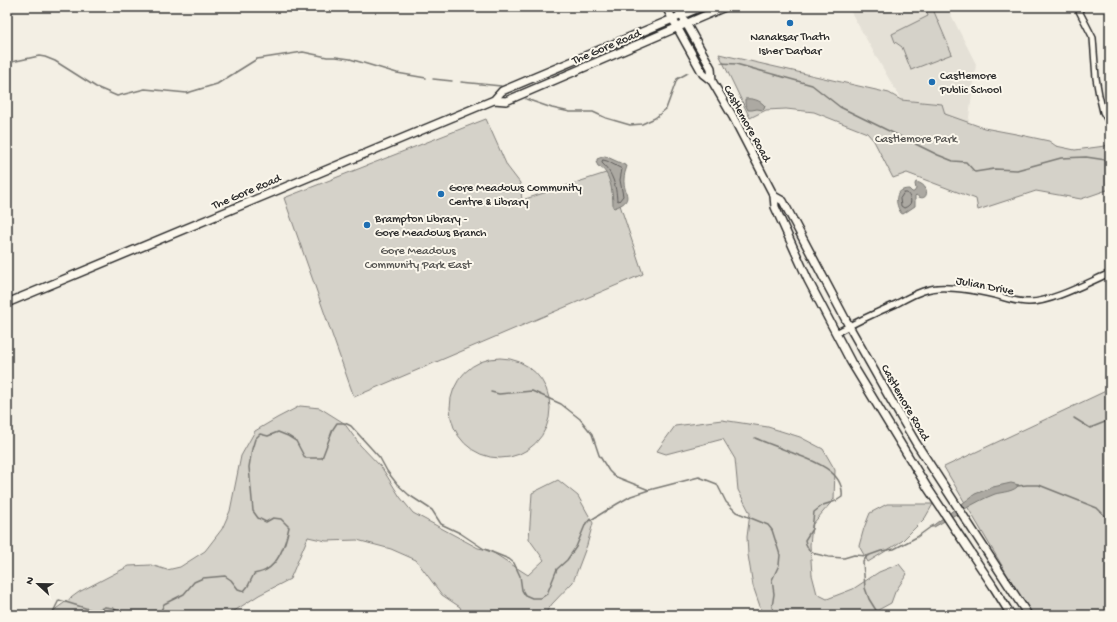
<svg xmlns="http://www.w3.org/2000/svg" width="1117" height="622" font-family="'Gochi Hand',sans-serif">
  <rect width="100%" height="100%" fill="#f3efe4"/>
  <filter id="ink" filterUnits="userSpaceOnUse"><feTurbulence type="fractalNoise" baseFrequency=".025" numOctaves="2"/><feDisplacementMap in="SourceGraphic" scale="8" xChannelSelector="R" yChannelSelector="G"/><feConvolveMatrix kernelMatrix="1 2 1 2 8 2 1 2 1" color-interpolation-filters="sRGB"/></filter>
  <g filter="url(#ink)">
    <path fill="#e4e0d6" d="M 848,7 L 947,7 L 976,64 L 968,125 L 946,117 L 942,104 L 901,100 Z"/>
    <path fill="#d5d2c9" stroke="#807e7a" d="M 925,7 L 932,7 L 952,54 L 911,70 L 902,47 L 895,42 L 892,34 L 928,16 Z
      M 719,54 L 889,93 L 901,100 L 942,104 L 945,114 L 984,128 L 1016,134 L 1049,141 L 1056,146 L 1075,150 L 1105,146 L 1110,142 L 1110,189 L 1081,199 L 1036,191 L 978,210 L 976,199 L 907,173 L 893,178 L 874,141 L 867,133 L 814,112 L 786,109 L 766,110 L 750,118 Z
      M 486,119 L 507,166 L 520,183 L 522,200 L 609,172 L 643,274 L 354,397 L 284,198 Z
      M450 408a50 50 0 1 1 100 0a50 50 0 1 1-100 0Z
      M 1110,389 L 1110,615 L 1031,615 L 944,467 Z
      M 300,406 L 320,408 L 344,423 L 360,445 L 382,468 L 400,497 L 413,513 L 478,548 L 489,550 L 528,575 L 544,560 L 529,539 L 532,493 L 558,480 L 578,496 L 593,523 L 587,545 L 573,582 L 552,604 L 544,615 L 463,615 L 460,607 L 442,595 L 416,560 L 391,549 L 357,540 L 326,541 L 308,537 L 290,579 L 259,595 L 228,615 L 53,615 L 53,611 L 79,592 L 129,566 L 151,565 L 167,570 L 180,567 L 205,551 L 222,529 L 230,511 L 241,456 L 255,431 L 277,418 Z
      M 722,420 L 768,427 L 800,437 L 823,449 L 835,470 L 834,499 L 812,525 L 810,545 L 812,575 L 817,594 L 827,599 L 853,589 L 879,572 L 899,564 L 907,574 L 895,592 L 891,603 L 869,615 L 763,615 L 753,586 L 748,555 L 747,537 L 750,513 L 738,490 L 735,459 L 723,439 L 666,454 L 657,451 L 675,426 Z
      M 887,504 L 933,504 L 925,518 L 902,541 L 868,562 L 859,546 L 864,528 L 870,513 Z"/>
    <path fill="#aca9a2" stroke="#787772" d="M 745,99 C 752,98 760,100 765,106 L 764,109 L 763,110 L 757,109 L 752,110 L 748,110 L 745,104 Z
      M 605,156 L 627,166 C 626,170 624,174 624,179 C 623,194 636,200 614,208 L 613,207 C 613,195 611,171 598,166 L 596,162 L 597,161 L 597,159 Z
      M 916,182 C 932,185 928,205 916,195 L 915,196 L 915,206 L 903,214 L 901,213 C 895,204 893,189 909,189 L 912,192 L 914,192 L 916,189 L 915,184 Z
      M 1011,483 L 1019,485 C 1014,492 1002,492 995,494 C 974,502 954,516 934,527 L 931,527 L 975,494 L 993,487 Z"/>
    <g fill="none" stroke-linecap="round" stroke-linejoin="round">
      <path stroke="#5f5d5b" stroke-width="1" d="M 603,160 L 607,161 L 622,169 L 620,180 L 623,196 L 619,201 L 617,200 C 616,186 613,173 602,163 Z
        M 904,193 L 907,193 C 913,200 912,205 904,208 L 901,206 L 900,199 Z"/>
      <path stroke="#787772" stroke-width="1.5" d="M 7,63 L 39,56 L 45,57 L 55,61 L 96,87 L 117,96 L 145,89 L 187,93 L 217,84 L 257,59 L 303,52 L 327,57 L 336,57 L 350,59 L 397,73 L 426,78
        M 721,63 L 736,64 L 812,85 L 840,107 L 938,155 L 953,161 L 966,162 L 975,172 L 994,169 L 1017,170 L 1061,158 L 1086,157 L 1106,160 L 1110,157
        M 433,79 L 452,81
        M 461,82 L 501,86
        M 526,99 L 552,108 L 570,112 L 593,112 L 606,118 L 630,125 L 642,124 L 655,118 L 666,109 L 677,79 L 688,73
        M 491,392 L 499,394 L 532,391 L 561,404 L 580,419 L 592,434 L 599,455 L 609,471 L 614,476 L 649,490
        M 1074,418 L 1090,428 L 1110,420
        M 755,438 C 767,443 778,447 790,452 C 809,459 845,470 842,497 L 836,501 L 823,505 L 814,512 L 812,529 L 805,540 L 806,544 L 809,550 L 816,554 L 829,557 L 844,558 L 854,555 L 867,556 L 881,551 L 894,549 L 917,537 L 932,526
        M 1017,486 L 1027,485 L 1039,485 L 1097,508 L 1110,521
        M 867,556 L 863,562 L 865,588 L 869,599 L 879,615
        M 61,615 L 53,612 L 59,600 L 95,611 L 105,607 L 112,608 L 126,615
        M 159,615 L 164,604 L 184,594 L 194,582 L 203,578 L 225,576 L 231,580 L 238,589 L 244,591 L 248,586 L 254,574 C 258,573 263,572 266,570 C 280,562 286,542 289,527 L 281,519 L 273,518 L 266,522 L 258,518 L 253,511 L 249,467 L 252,449 L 255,439 L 260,434 L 268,436 L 278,432 L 288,436 L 296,441 L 305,458 L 322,458 L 333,429 L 337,423 L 345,423 L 351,426 L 380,458 L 387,471 L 397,484 L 409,495 L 432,510 L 441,524 L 460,533 L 484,549 L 509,559 L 514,563 L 520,576 L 522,590 L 525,595 L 532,598 L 541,598 L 547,594 L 557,569 L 567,560 L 576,547 L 586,523 L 617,504 L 631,496 L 649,490 L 699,477 L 717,484 L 726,502 L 736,512 L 768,525 L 772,530 L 780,555 L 779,565 L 772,580 L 774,594 L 772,607 L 775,615"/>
      <path stroke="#aca9a2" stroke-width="9" d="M 1082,615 L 1083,615"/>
      <g stroke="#2b2b2b" stroke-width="8">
        <path id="minor" d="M 1077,7 L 1093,38 L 1096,78 L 1099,95 L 1103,112 L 1110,124
          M 836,333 C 856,322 875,313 896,304 C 909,297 923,289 938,288 C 957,287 977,291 995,295 C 1006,298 1016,302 1028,302 C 1050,303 1089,282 1110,273"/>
      </g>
      <g stroke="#2b2b2b" stroke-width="10">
        <path id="secondary" d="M 666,7 L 703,74 L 712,81 L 733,117 L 774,196 L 775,207 L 808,280 L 851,362 L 927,487 L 993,586 L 1011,615
          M 677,7 L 711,68 L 712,81
          M 494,100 L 506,101 L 725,7
          M 774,196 L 783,201 L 849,326 L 888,395 L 916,443 L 1028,615
          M 7,303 L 494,100 L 502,91 L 701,7"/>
      </g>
      <use href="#minor" stroke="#fbf7ec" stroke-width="5"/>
      <use href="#secondary" stroke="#fbf7ec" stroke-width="7"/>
    </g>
  </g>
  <g fill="#1f6fb2" stroke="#fbf7ec" stroke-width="1.5">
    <circle cx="790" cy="23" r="4"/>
    <circle cx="932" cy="82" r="4"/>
    <circle cx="441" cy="194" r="4"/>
    <circle cx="367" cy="225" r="4"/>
  </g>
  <g text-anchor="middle" stroke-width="4" stroke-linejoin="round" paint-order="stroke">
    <g font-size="12" fill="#2b2b2b" stroke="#fbf7ec" text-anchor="start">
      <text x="790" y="40" text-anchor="middle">Nanaksar Thath<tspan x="790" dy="14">Isher Darbar</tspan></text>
      <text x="940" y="79">Castlemore<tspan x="940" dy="14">Public School</tspan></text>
      <text x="449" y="191">Gore Meadows Community<tspan x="449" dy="14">Centre &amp; Library</tspan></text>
      <text x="375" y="222">Brampton Library -<tspan x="375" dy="14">Gore Meadows Branch</tspan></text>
    </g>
    <g font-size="12" fill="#2b2b2b" stroke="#fbf7ec">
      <text transform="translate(606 46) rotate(-23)" y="4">The Gore Road</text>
      <text transform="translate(748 123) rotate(61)" y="4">Castlemore Road</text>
      <text transform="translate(246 191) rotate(-23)" y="4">The Gore Road</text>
      <text transform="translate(985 285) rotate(11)" y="4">Julian Drive</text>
      <text transform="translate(906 402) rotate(60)" y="4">Castlemore Road</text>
    </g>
    <g font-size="12" fill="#565552" stroke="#fbf7ec">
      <text x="916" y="142">Castlemore Park</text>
      <text x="418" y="254">Gore Meadows<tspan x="418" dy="14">Community Park East</tspan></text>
    </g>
  </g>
  <rect width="1117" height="622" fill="none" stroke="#fbf7ec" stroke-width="24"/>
  <rect x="12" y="12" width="1093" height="598" fill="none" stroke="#2b2b2b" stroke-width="1.5" filter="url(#ink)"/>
  <g transform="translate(38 584) rotate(292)" stroke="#fbf7ec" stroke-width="3" paint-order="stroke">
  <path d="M0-3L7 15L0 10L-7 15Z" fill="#2b2b2b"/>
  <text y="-6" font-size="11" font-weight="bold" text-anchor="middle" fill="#2b2b2b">N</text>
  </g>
</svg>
